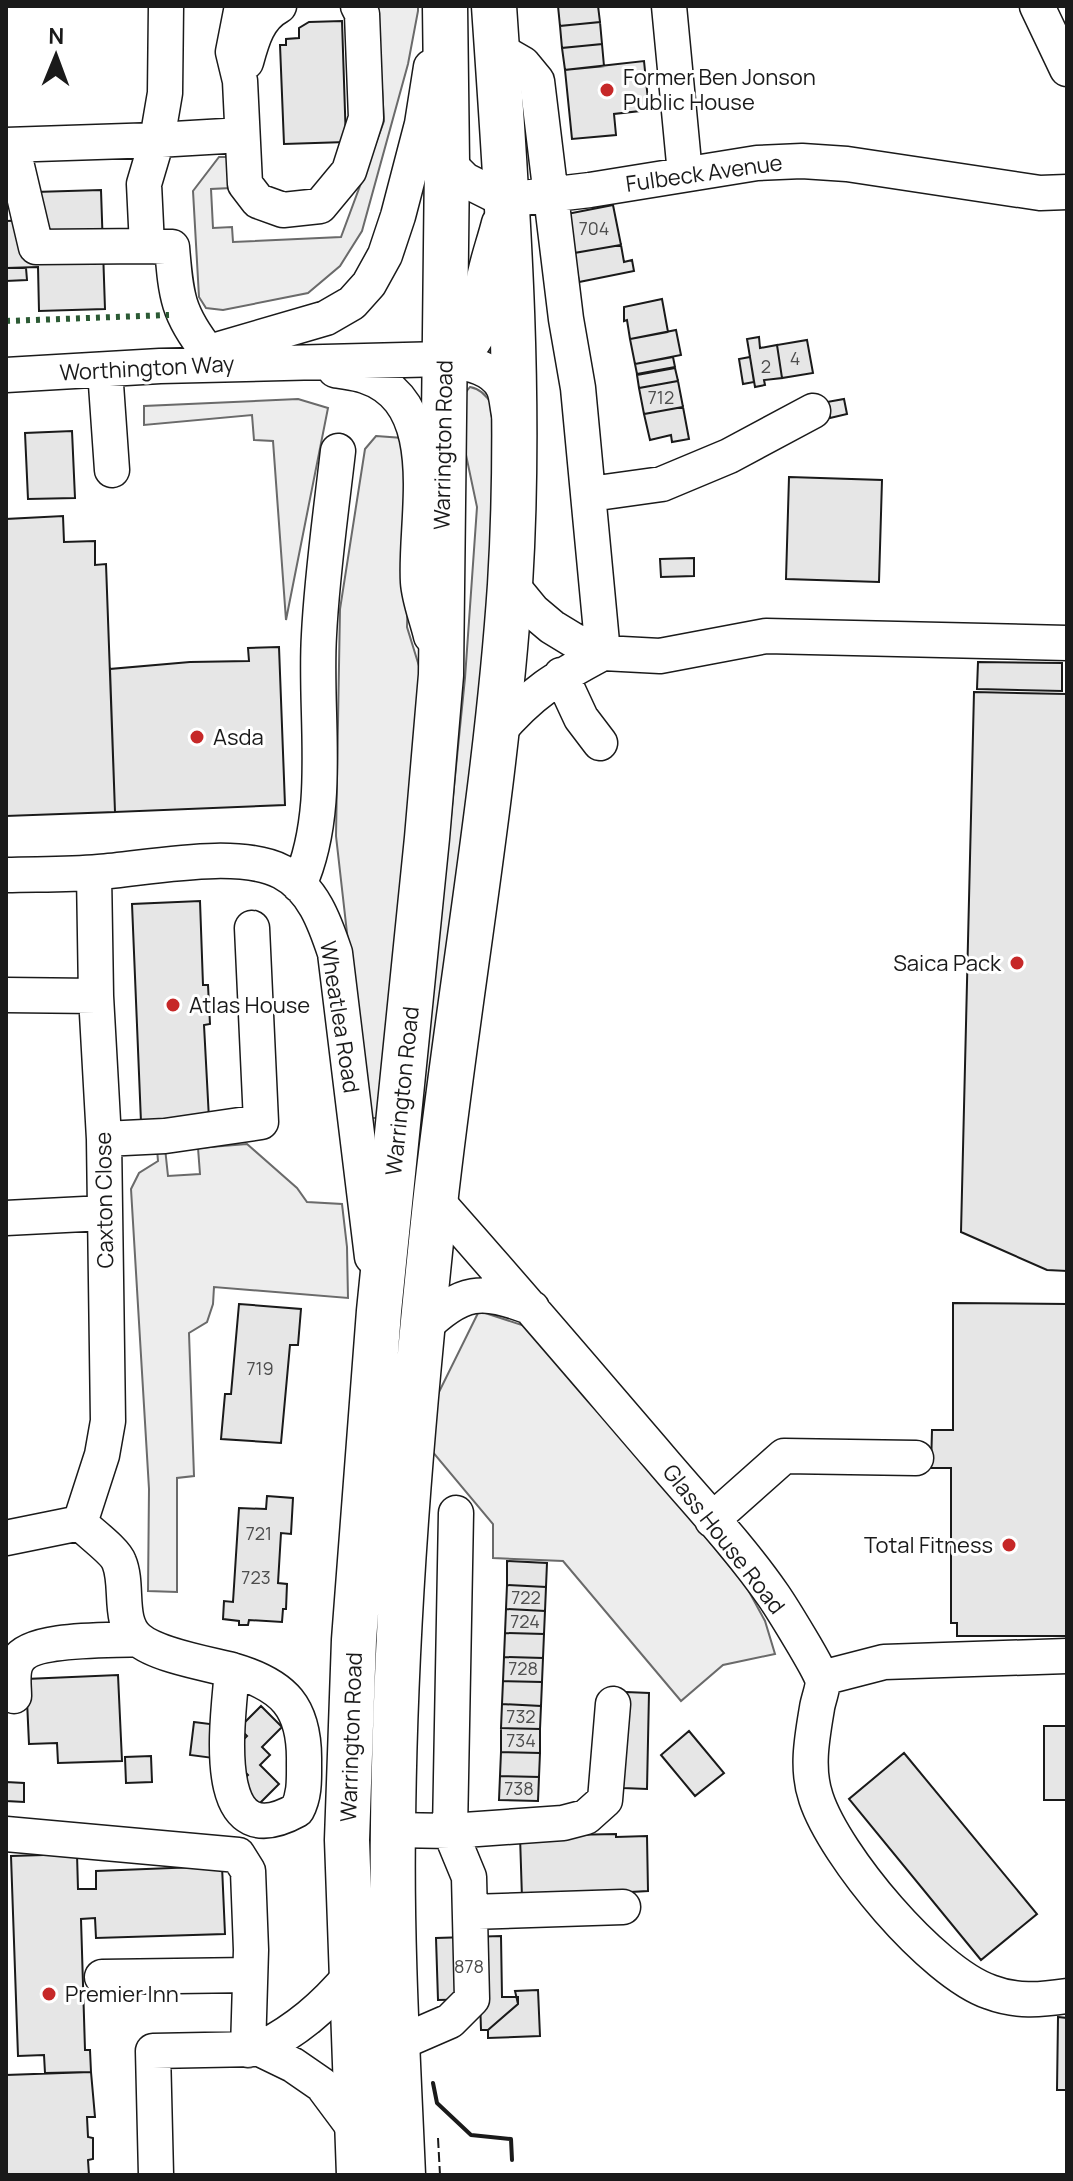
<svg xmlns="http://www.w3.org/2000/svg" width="1073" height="2181" font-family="Manrope,sans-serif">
  <rect width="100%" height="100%" fill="#fff"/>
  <path fill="#ededed" stroke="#6a6a6a" stroke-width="2" d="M 377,6 L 418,6 L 418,11 L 408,64 L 362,231 L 340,266 L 308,293 L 223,310 L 206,308 L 199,297 L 193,191 L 219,157 L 230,157 L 231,188 L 211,189 L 213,228 L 232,227 L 233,242 L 341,237 L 384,121 Z
    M 470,387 C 494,391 499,425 505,445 L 389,1638 L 375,1634 L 406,1261 L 465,678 L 477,507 L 466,455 L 466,392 Z
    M 298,399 L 328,408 L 286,620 L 273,441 L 254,440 L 252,415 L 144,425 L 144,406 Z
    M 376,436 L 403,438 L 411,463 L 407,627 L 423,679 L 380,1118 L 368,1118 L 336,836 L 340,609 L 365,449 Z
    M 247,1144 L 297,1188 L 307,1202 L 342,1204 L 347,1247 L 348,1298 L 214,1287 L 213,1304 L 207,1322 L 189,1333 L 194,1476 L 177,1478 L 177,1592 L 148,1591 L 149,1489 L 131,1189 L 139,1173 L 158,1161 L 157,1149 L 165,1148 L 168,1176 L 200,1174 L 198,1148 Z
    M 479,1311 L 525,1326 L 566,1368 L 746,1586 L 765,1621 L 775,1654 L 723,1665 L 681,1701 L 563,1561 L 493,1558 L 493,1524 L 431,1450 L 436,1398 Z"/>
  <path fill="#e6e6e6" stroke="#1a1a1a" stroke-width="2" d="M 558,6 L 598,6 L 600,22 L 560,26 Z
    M 342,21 L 346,142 L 284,144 L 280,45 L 286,45 L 286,39 L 299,38 L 299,28 L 309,22 Z
    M 600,22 L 602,44 L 562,48 L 560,26 Z
    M 602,44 L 604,66 L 565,70 L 562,48 Z
    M 644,61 L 649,110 L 614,114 L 616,135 L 572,139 L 565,70 Z
    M 101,190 L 105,309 L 39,311 L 38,267 L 6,268 L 6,221 L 36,220 L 35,192 Z
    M 613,205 L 621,245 L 574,253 L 567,214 Z
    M 621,245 L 624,262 L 632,260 L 634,271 L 579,282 L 574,253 Z
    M 6,268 L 26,268 L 27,280 L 6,281 Z
    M 662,299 L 668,332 L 630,339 L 627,320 L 624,321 L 624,307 Z
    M 676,330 L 681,355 L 635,364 L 630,339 Z
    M 759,337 L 760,348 L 777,345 L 782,378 L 764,380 L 765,385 L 755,387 L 747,339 Z
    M 807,340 L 813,373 L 782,378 L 777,345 Z
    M 673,357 L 675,367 L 637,374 L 635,364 Z
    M 750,357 L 754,382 L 743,384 L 739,359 Z
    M 675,368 L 678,381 L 639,388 L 637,375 Z
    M 678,381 L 683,407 L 644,414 L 639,388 Z
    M 844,399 L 847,414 L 830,418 L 827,402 Z
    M 683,407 L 689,439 L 672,442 L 671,435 L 650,440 L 644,414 Z
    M 72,431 L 75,498 L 28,499 L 25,433 Z
    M 789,477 L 882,480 L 879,582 L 786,579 Z
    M 63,516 L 64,542 L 95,541 L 95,565 L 106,564 L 115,812 L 6,816 L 6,519 Z
    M 694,558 L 694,576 L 661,577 L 660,559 Z
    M 279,647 L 285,805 L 115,812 L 110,669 L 190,662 L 249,661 L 248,648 Z
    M 978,662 L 1062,663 L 1062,691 L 977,689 Z
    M 974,692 L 1067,694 L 1067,1271 L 1047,1270 L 961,1232 Z
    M 200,901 L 203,985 L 208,985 L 210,1024 L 204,1025 L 209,1119 L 141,1122 L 132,904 Z
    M 953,1303 L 1067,1304 L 1067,1636 L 957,1636 L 957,1623 L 951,1623 L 951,1468 L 931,1468 L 932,1430 L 953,1430 Z
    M 239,1304 L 301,1309 L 298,1345 L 290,1345 L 281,1443 L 221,1439 L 225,1394 L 231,1394 Z
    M 267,1496 L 293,1498 L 291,1534 L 281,1533 L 278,1583 L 287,1584 L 286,1609 L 283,1609 L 282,1622 L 249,1620 L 248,1625 L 239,1625 L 239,1621 L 223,1619 L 224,1601 L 233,1602 L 239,1508 L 266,1509 Z
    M 507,1561 L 547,1563 L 546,1587 L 507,1585 Z
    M 507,1585 L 546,1587 L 545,1611 L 506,1609 Z
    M 506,1609 L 545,1611 L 544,1634 L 505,1633 Z
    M 505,1633 L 544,1634 L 543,1658 L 504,1657 Z
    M 504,1657 L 543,1658 L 542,1682 L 503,1681 Z
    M 118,1675 L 122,1761 L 58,1763 L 57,1743 L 29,1744 L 26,1679 Z
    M 503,1681 L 542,1682 L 541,1706 L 502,1704 Z
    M 626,1692 L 649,1693 L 647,1789 L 623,1788 Z
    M 502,1704 L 541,1706 L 540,1729 L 501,1728 Z
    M 261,1706 L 282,1727 L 262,1747 L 270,1755 L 260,1765 L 279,1784 L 258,1805 L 238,1785 L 248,1775 L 228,1755 L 247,1736 L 239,1728 Z
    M 194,1722 L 218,1725 L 213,1758 L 190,1755 Z
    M 1044,1726 L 1067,1726 L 1067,1800 L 1044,1800 Z
    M 501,1728 L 540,1729 L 540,1753 L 501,1752 Z
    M 689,1731 L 724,1773 L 695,1796 L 661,1755 Z
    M 501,1752 L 540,1753 L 539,1777 L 500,1776 Z
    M 904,1753 L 1037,1914 L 981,1960 L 849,1799 Z
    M 151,1756 L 152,1782 L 126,1783 L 125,1757 Z
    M 500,1776 L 539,1777 L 538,1801 L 499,1800 Z
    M 6,1782 L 24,1783 L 24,1802 L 6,1801 Z
    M 616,1834 L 616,1837 L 647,1836 L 648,1891 L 522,1898 L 520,1836 Z
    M 77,1854 L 78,1889 L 96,1889 L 96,1871 L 222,1866 L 225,1934 L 96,1938 L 95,1918 L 81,1919 L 85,2050 L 90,2050 L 91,2072 L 45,2073 L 44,2055 L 18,2056 L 11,1856 Z
    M 501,1936 L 502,1997 L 518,1997 L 518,2004 L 488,2030 L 481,2030 L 480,1999 L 438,2000 L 436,1938 Z
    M 538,1990 L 540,2036 L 488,2038 L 488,2030 L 518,2004 L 515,1991 Z
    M 1058,2017 L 1067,2018 L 1067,2090 L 1057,2090 Z
    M 91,2072 L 95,2117 L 87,2117 L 88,2137 L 93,2138 L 93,2159 L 88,2160 L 89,2175 L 6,2175 L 6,2075 Z"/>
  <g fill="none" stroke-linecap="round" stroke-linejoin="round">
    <g stroke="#1a1a1a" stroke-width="37">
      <path id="minor" d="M 166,6 L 165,93 L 157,140 L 242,135
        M 242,6 L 233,52 L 240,81 L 245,184 L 258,201 L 283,210 L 320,206 L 349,171 L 366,118 L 362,14 L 358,6
        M 669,6 L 685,174
        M 1037,6 L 1067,69
        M 497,49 L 523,64 L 537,81 L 566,319 L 578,388 L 603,653
        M 246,62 C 252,40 258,17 279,6
        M 6,145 L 157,140 L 144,184 L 147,246 L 36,247 L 12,145
        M 447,162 L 465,180 L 505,200 L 590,190 L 757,163 L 802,161 L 847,164 L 1040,193 L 1067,192
        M 147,246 L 172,247 C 176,295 177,313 208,352
        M 206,353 L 326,318 L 352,303 L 369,284 L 385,255 L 398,216 L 422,124 L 431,67
        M 444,359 C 489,345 479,323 483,284 C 486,264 494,243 499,223
        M 105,370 L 112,470
        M 335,370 C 345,372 356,373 365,376 C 446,403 414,519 418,582 C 419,599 427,619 431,636
        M 6,375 L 160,366 L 444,359 C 465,363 492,366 503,387 C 507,395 507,406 509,414
        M 590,494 L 662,484 L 729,456 L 813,411
        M 510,583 L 533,611 L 552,627 L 575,641 L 603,653 L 660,656 L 766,636 L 1067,643
        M 561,675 L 581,718 L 600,743
        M 497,733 C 532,692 556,678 603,653
        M 6,875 C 37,874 68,875 99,872 C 149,868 239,849 282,872 C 313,888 325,923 335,953 L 372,1257
        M 299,885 C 333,809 314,715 319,635 C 322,574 331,512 338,451
        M 6,995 L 96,996
        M 104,1139 L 165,1136 L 261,1122 L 252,928
        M 436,1200 C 511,1284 584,1370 658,1456 C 696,1501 739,1546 773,1595 C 780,1605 821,1671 822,1679 C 824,1687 818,1700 817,1708 C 812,1738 806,1769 816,1798 C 835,1856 932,1972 990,1992 C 1016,2002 1040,2000 1067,1996
        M 6,1218 L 104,1213
        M 423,1328 C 462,1290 481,1288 532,1308
        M 712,1520 L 784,1456 L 916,1458
        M 80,1523 L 102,1455 L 108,1421 L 104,1139 L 96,996 L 94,873
        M 80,1523 C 90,1533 115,1551 119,1562 C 129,1586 117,1621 138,1639 C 156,1655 208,1664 232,1670 C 284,1685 305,1707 304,1762 C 304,1779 305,1795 297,1810 C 205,1861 229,1714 232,1670
        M 6,1538 L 80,1523
        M 822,1678 L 884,1662 L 1067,1656
        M 14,1696 C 14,1685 11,1670 18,1660 C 32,1637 111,1641 138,1639
        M 393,1830 L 450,1831 L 563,1823 L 586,1817 L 605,1800 L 613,1704
        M 6,1834 L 238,1855 L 248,1871 L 251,1950 L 248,2050
        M 470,1912 L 623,1907
        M 102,1977 L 250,1975
        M 397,2044 L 450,2021 L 472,1999 L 469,1877 L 450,1831 L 456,1513
        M 260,2049 C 297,2030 324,2007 351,1975
        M 156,2175 L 153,2051 L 260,2049 L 293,2065 L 322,2085 L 357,2132"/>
    </g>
    <g stroke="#1a1a1a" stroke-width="47">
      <path id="highway" d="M 359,2175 L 347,1840 L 354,1640 L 379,1311 L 427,838 L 441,675 L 447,162 L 445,6
        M 403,2175 C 398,2059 391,1942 393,1825 C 395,1617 413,1410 435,1204 C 458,997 496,792 510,585 C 522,392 507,198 494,6"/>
    </g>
    <use href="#minor" stroke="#fff" stroke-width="34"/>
    <use href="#highway" stroke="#fff" stroke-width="44"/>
    <path stroke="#2b5a34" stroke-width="6" stroke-dasharray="4 6" stroke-linecap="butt" d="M 6,321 L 169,315"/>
    <path stroke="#1a1a1a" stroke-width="2" stroke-dasharray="10 4" stroke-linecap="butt" d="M 438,2138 L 440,2175"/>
    <path stroke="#1a1a1a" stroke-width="4" d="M 433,2083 L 437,2103 L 471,2135 L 511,2139 L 512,2160"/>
  </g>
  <g fill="#c62828" stroke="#fff" stroke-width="3">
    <circle cx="607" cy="90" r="8"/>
    <circle cx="197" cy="737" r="8"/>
    <circle cx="1017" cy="963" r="8"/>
    <circle cx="173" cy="1005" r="8"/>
    <circle cx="1009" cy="1545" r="8"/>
    <circle cx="49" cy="1994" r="8"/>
  </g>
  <g text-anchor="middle" stroke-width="6" stroke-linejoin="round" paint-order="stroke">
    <g font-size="18" fill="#4d4d4d">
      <text x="594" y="235">704</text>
      <text x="795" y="365">4</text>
      <text x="766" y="373">2</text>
      <text x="661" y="404">712</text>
      <text x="260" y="1375">719</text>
      <text x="259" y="1540">721</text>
      <text x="256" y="1584">723</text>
      <text x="526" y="1604">722</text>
      <text x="525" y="1628">724</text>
      <text x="523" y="1675">728</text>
      <text x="521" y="1723">732</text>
      <text x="521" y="1747">734</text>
      <text x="519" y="1795">738</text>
      <text x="469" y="1973">878</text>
    </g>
    <g font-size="22" fill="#1a1a1a" stroke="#fff" text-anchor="start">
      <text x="623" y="85">Former Ben Jonson<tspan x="623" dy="25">Public House</tspan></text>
      <text x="213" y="745">Asda</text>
      <text x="1001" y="971" text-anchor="end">Saica Pack</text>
      <text x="189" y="1013">Atlas House</text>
      <text x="993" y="1553" text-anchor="end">Total Fitness</text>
      <text x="65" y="2002">Premier Inn</text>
    </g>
    <g font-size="22" fill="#1a1a1a" stroke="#fff">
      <text transform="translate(704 173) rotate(-8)" y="8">Fulbeck Avenue</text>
      <text transform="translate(147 368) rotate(-3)" y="8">Worthington Way</text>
      <text transform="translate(443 445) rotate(-89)" y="8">Warrington Road</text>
      <text transform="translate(340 1017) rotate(81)" y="8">Wheatlea Road</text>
      <text transform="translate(402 1091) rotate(-84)" y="8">Warrington Road</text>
      <text transform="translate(104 1200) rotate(-91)" y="8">Caxton Close</text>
      <text transform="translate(724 1539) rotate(52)" y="8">Glass House Road</text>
      <text transform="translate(351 1737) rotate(-88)" y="8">Warrington Road</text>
    </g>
  </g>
  <rect width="1073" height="2181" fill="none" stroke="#1a1a1a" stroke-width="16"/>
  <g transform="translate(56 56) rotate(1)" stroke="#ffffff" stroke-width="6" paint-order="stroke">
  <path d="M0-6L14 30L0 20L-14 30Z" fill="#1a1a1a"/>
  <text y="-12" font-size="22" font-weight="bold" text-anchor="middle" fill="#1a1a1a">N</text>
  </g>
</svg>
